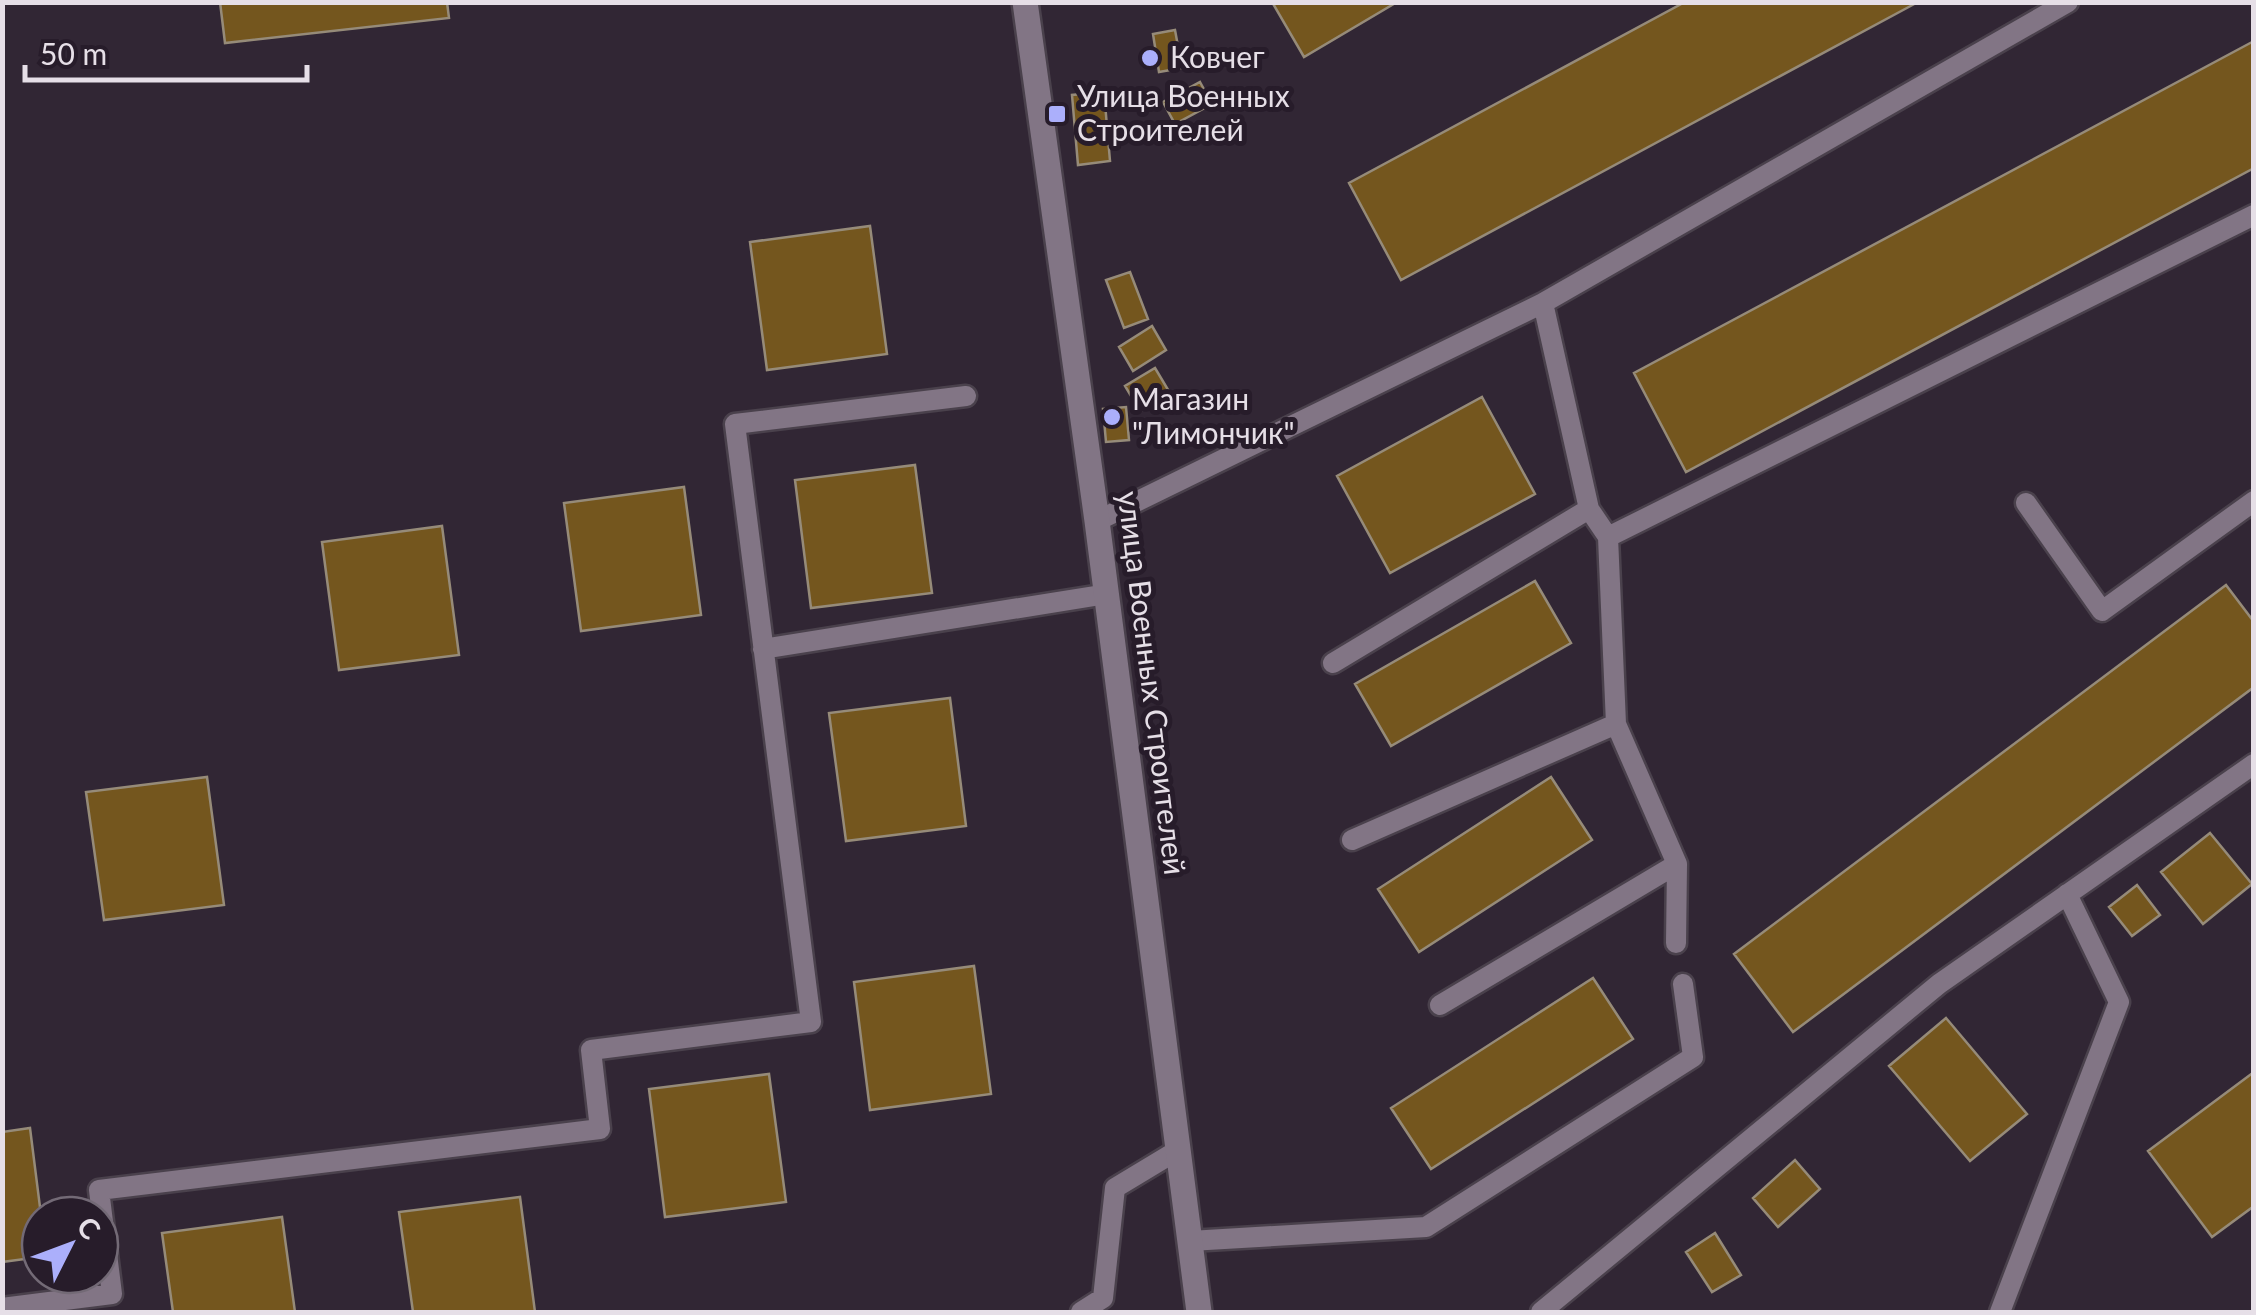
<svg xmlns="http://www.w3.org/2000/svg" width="2256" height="1315" font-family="Lato,sans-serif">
  <rect width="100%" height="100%" fill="#312634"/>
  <path fill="#74561e" stroke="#968b79" stroke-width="2.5" d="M 220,2 L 447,2 L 449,18 L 225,43 Z
    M 1272,2 L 1397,2 L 1304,57 Z
    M 1685,2 L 1918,2 L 1401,280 L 1349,183 Z
    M 1175,30 L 1182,68 L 1159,72 L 1153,34 Z
    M 2254,41 L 2254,168 L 1686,472 L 1634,373 Z
    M 1200,82 L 1212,104 L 1175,124 L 1163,102 Z
    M 1104,92 L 1110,161 L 1078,165 L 1072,95 Z
    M 870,226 L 887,354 L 767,370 L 750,242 Z
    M 1130,272 L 1148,319 L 1124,328 L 1106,280 Z
    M 1152,326 L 1166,350 L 1133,371 L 1119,347 Z
    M 1155,368 L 1170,393 L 1140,411 L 1125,386 Z
    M 1482,397 L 1535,494 L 1390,573 L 1337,476 Z
    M 1126,407 L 1129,440 L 1106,442 L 1103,409 Z
    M 915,465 L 932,593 L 811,608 L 795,480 Z
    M 684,487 L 701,615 L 581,631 L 564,503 Z
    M 442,526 L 459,655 L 339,670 L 322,542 Z
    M 1535,581 L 1571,643 L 1391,746 L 1355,684 Z
    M 2226,585 L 2254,622 L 2254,687 L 1793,1032 L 1734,954 Z
    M 950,698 L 966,826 L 846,841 L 829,713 Z
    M 207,777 L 224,905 L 104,920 L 86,792 Z
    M 1551,777 L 1592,840 L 1419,952 L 1378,889 Z
    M 2210,833 L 2252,884 L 2203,924 L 2161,872 Z
    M 2137,885 L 2160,915 L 2132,936 L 2109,907 Z
    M 974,966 L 991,1094 L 870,1110 L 854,982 Z
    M 1593,978 L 1633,1039 L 1431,1169 L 1391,1108 Z
    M 1946,1018 L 2027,1114 L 1970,1161 L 1889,1066 Z
    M 2254,1072 L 2254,1206 L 2212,1237 L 2148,1151 Z
    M 769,1074 L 786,1202 L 665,1217 L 649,1089 Z
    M 30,1128 L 41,1215 L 40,1257 L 2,1262 L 2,1132 Z
    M 1795,1160 L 1820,1189 L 1778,1227 L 1753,1198 Z
    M 520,1197 L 535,1312 L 413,1312 L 399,1212 Z
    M 282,1217 L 295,1312 L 173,1312 L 162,1233 Z
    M 1715,1233 L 1741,1275 L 1712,1292 L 1686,1252 Z"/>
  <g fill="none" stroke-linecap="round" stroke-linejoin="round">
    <g stroke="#4a414c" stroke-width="25">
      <path id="lane" d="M 1543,303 L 2068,2
        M 2026,503 L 2102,611 L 2254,501
        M 1097,521 L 1543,303 L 1589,509 L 1608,537 L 1616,724 L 1677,864 L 1676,943
        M 1608,537 L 2254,215
        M 763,649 L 1107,594
        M 1333,663 L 1589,509
        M 1352,840 L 1616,724
        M 1440,1005 L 1677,864
        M 1190,1241 L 1426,1227 L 1693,1057 L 1683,984
        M 2,1308 L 112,1294 L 99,1190 L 600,1129 L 591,1050 L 811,1022 L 735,424 L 966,396
        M 1081,1312 L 1103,1298 L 1115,1188 L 1178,1150
        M 1541,1312 L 1939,984 L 2254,764
        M 2000,1312 L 2119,1002 L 2067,894"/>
    </g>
    <g stroke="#4a414c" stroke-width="30">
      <path id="secondary" d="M 1025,2 L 1097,521 L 1199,1312"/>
    </g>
    <use href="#lane" stroke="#827585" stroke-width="20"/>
    <use href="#secondary" stroke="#827585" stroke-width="25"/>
  </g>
  <g fill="#abaffb" stroke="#271c2a" stroke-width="4">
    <circle cx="1150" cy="58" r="10"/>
    <rect x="1047" y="104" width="20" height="20" rx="5"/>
    <circle cx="1112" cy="417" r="10"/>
  </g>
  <g text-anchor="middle" stroke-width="10" stroke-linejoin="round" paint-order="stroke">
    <g font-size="30" fill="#e6dfe7" stroke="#271c2a" text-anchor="start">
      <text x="1170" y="68">Ковчег</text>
      <text x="1077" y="107">Улица Военных<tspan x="1077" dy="34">Строителей</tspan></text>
      <text x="1132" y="410">Магазин<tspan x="1132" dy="34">"Лимончик"</tspan></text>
    </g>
    <g font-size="30" fill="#e6dfe7" stroke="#271c2a">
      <text transform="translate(1151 683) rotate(83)" y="10">улица Военных Строителей</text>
    </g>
  </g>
  <rect width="2256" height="1315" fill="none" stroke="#e6dfe7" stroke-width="10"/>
  <g transform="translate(70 1245) rotate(48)"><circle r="48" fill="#271c2a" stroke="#736a76" stroke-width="2.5"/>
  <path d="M0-8L18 38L0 25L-18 38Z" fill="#abaffb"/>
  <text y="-15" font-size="28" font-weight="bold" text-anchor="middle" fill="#e6dfe7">С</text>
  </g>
  <path d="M25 65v15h282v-15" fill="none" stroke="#e6dfe7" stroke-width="5"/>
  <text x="40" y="65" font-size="30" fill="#e6dfe7" stroke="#271c2a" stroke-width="8" paint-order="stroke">50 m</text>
</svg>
